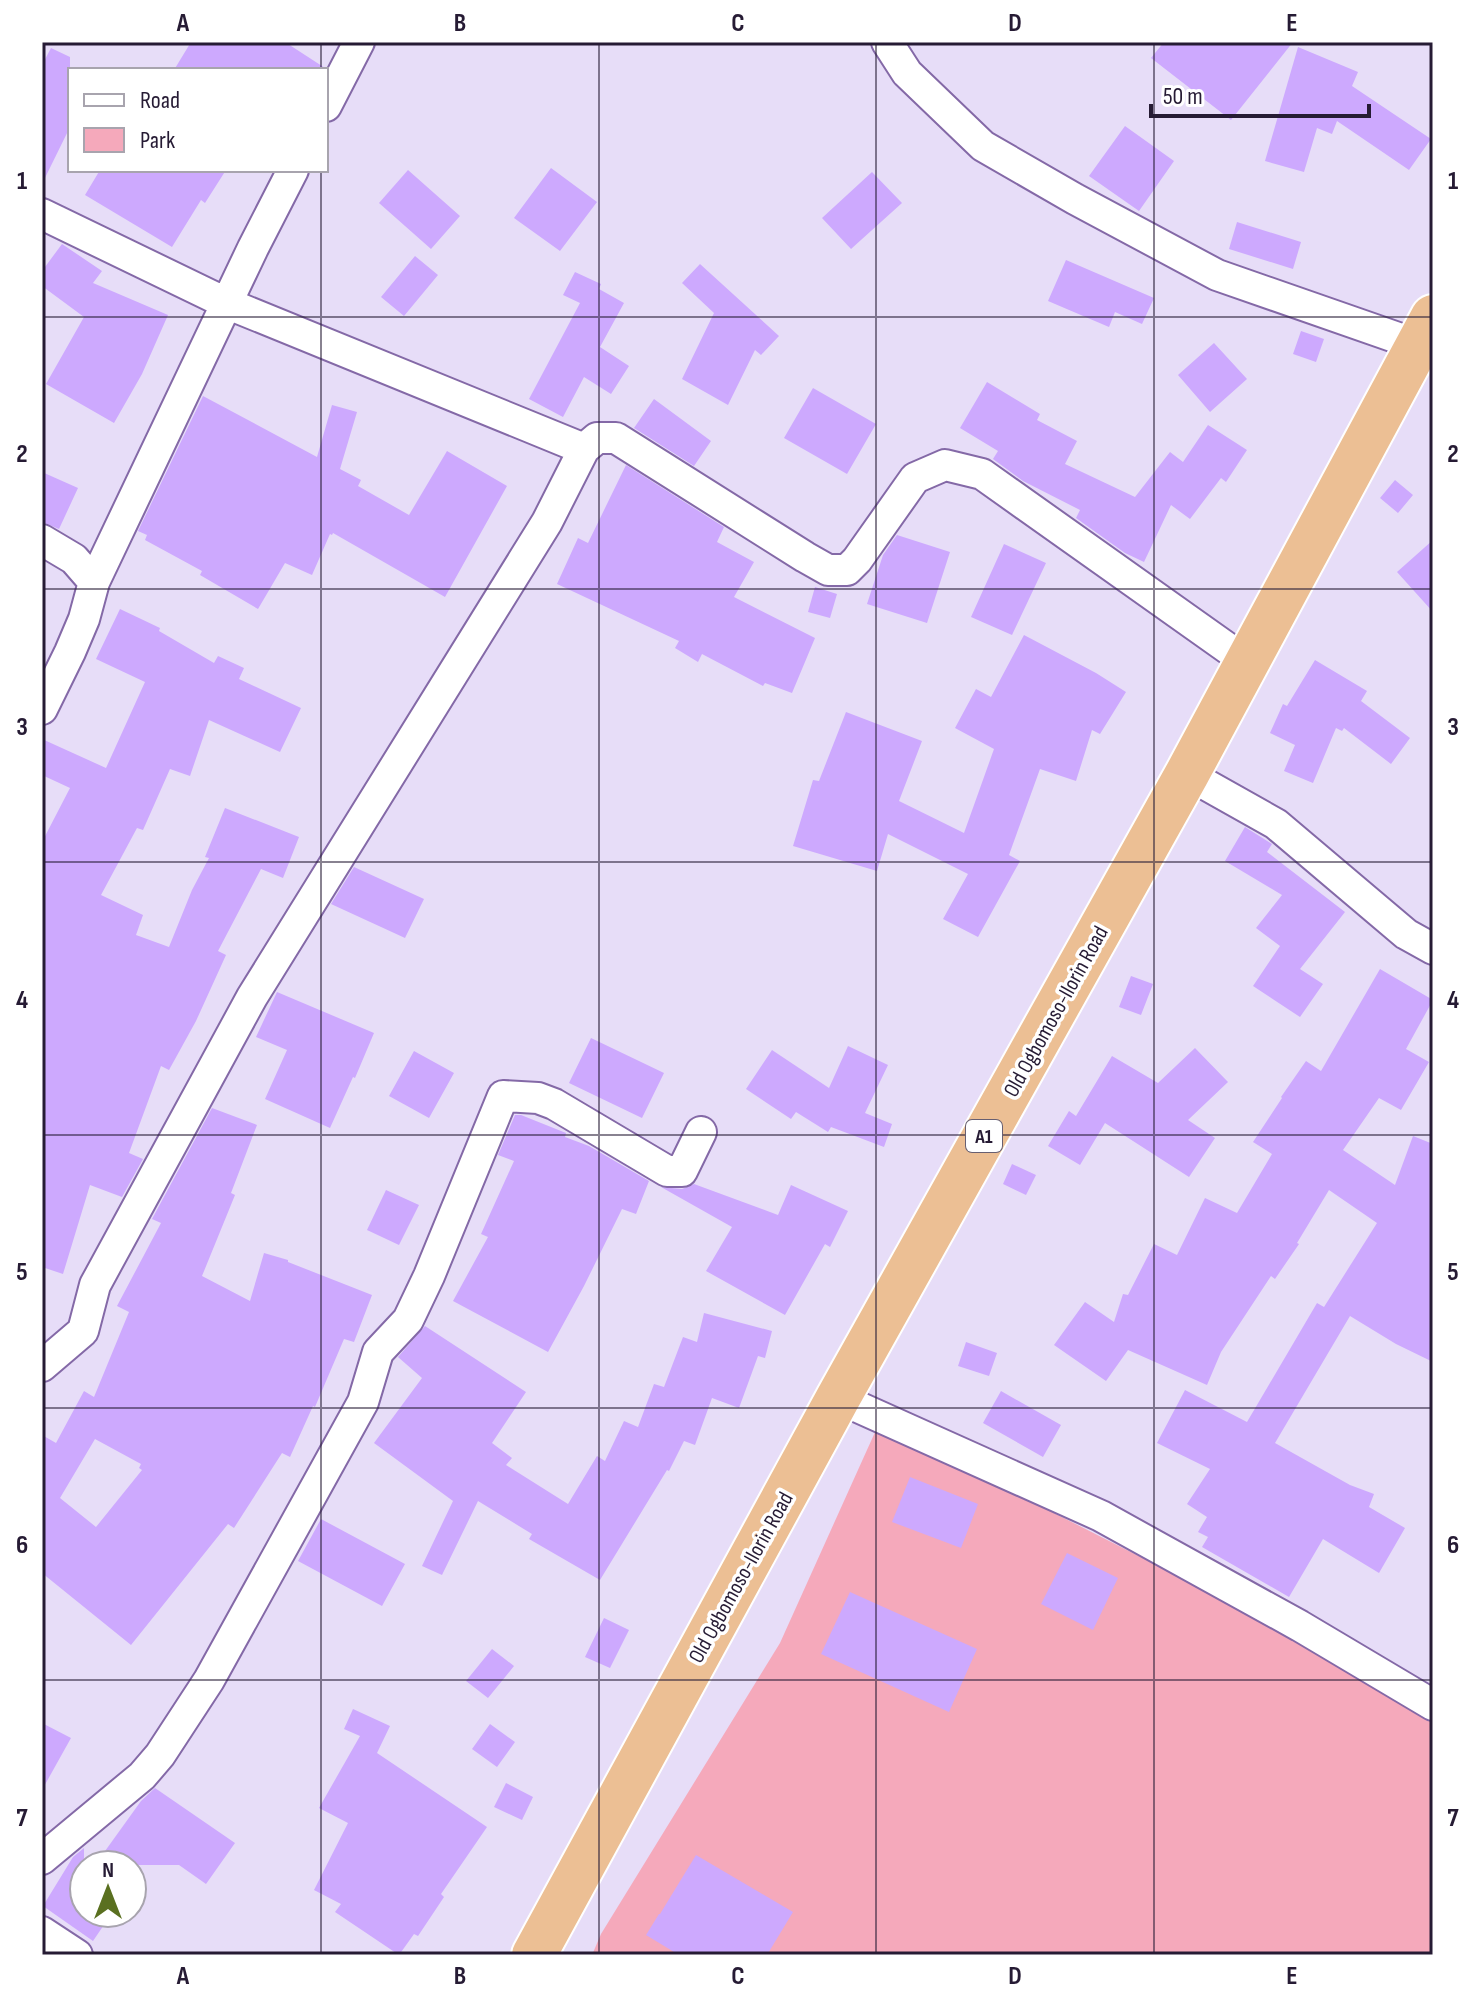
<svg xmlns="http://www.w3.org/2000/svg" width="1475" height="1997" font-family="'Sofia Sans Condensed',sans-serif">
  <rect width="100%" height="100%" fill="#e7ddf8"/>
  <path fill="#f5a9bb" d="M 876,1430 L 995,1483 L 1241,1608 L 1433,1713 L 1433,1955 L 592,1955 L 601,1934 L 780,1643 Z"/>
  <path fill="#cda9fe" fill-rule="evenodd" d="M 191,42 L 285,42 L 325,68 L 324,70 L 174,70 Z
    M 1164,42 L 1293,42 L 1231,120 L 1151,58 Z
    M 1298,47 L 1358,72 L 1352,86 L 1431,139 L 1409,170 L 1337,121 L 1332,134 L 1317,128 L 1304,172 L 1265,161 Z
    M 51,48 L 70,57 L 70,127 L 42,184 L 42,65 Z
    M 1125,126 L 1174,161 L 1139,211 L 1089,176 Z
    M 551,168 L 597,202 L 560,251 L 514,218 Z
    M 100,170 L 226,170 L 205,203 L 201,200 L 172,247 L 85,195 Z
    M 408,170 L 460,216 L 431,249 L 379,203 Z
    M 872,172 L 902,203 L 851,249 L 822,218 Z
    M 1237,222 L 1301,242 L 1293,269 L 1229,249 Z
    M 62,244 L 102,271 L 93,283 L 168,315 L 142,374 L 114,423 L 46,384 L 84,317 L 42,286 L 42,271 Z
    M 415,256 L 438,275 L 404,316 L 381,297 Z
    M 1066,260 L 1154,298 L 1142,324 L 1115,312 L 1109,327 L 1048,301 Z
    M 700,264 L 779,336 L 761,355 L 755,350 L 728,405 L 682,379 L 714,313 L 682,283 Z
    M 575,272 L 601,284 L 599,289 L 624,303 L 600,347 L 629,366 L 611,394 L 584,377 L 563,417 L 529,399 L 580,303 L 563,295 Z
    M 1301,331 L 1324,339 L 1316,362 L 1293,354 Z
    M 1214,343 L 1247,379 L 1210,412 L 1178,375 Z
    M 987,382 L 1040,414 L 1037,420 L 1077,441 L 1065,464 L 1135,497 L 1170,452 L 1183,462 L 1208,425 L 1247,450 L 1226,482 L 1221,478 L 1190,519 L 1171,505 L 1144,562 L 1125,553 L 1076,518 L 1080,510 L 1023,481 L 993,459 L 998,451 L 960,428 Z
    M 813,388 L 876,424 L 847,474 L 784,438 Z
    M 203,396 L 317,457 L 332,405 L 357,412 L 340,469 L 361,480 L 358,486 L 409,515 L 447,451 L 507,486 L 445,597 L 333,533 L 332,535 L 330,534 L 312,575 L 285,563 L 258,609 L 200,575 L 202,571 L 145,540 L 147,535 L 138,531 Z
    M 654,399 L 711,441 L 694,466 L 634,428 Z
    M 626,465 L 724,527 L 717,542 L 754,562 L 734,597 L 815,638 L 792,693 L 765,683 L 763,686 L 702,654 L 698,662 L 675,648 L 679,641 L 557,584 L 578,538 L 588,543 Z
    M 42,472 L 78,488 L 59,529 L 42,522 Z
    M 1395,480 L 1413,495 L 1398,513 L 1380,498 Z
    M 897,535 L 950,552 L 927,623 L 867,604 L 883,555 Z
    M 1433,540 L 1433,612 L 1397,572 Z
    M 1004,544 L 1046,563 L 1012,635 L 971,617 Z
    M 815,587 L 837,594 L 830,618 L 808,612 Z
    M 120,609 L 160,628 L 159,631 L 214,663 L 218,656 L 244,668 L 239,679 L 301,708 L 280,752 L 209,720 L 190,776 L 170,769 L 143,830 L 137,828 L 101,895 L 143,915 L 136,935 L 169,947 L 192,890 L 209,858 L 205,857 L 225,808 L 299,837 L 283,878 L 261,869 L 218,951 L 226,955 L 196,1021 L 169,1070 L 161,1066 L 129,1153 L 143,1159 L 122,1197 L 90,1185 L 63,1274 L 42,1267 L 42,842 L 70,788 L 42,775 L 42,739 L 106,768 L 145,682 L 96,659 Z
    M 1024,635 L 1096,673 L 1126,692 L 1100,734 L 1092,730 L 1076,781 L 1040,769 L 1009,855 L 1020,861 L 978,937 L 943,919 L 968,874 L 888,834 L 877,871 L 793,846 L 813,780 L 819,781 L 846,712 L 922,741 L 899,801 L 964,833 L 994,749 L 955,728 L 976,689 L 991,697 Z
    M 1315,660 L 1367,691 L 1361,701 L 1410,738 L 1391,764 L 1344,728 L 1342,731 L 1336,728 L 1313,783 L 1284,771 L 1295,745 L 1270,733 L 1283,704 L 1287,706 Z
    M 1245,827 L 1272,844 L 1267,852 L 1345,912 L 1300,969 L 1323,984 L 1300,1017 L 1253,986 L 1280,946 L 1256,928 L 1282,895 L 1225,861 Z
    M 354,867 L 424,899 L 405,938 L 331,904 Z
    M 1380,969 L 1433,1000 L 1406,1049 L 1429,1062 L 1401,1110 L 1379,1098 L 1343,1150 L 1395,1185 L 1413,1136 L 1433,1144 L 1433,1362 L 1396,1344 L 1350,1316 L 1275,1443 L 1350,1485 L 1374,1494 L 1369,1507 L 1405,1528 L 1379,1573 L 1323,1539 L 1289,1597 L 1202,1547 L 1208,1537 L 1198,1532 L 1207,1517 L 1187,1504 L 1210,1469 L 1157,1443 L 1185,1390 L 1247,1422 L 1317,1303 L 1324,1307 L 1377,1223 L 1329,1190 L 1297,1243 L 1299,1244 L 1275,1279 L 1271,1276 L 1221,1352 L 1207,1385 L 1128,1350 L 1106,1381 L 1054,1345 L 1085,1302 L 1114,1322 L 1123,1294 L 1128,1295 L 1154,1244 L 1177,1255 L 1205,1198 L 1237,1213 L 1272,1154 L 1253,1142 L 1282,1098 L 1281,1097 L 1306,1061 L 1321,1071 Z
    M 1131,976 L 1153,984 L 1141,1015 L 1119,1007 Z
    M 277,992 L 374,1033 L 355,1078 L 353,1077 L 330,1128 L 265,1099 L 287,1050 L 256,1037 Z
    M 591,1038 L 664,1073 L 642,1118 L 569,1083 Z
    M 848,1046 L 888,1065 L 865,1113 L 892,1124 L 884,1147 L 831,1127 L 828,1132 L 796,1112 L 791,1119 L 746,1089 L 772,1050 L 829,1088 Z
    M 1195,1048 L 1228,1082 L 1188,1120 L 1215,1138 L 1189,1177 L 1105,1123 L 1080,1165 L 1048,1146 L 1069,1111 L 1076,1116 L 1112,1056 L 1158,1083 Z
    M 414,1051 L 454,1073 L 429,1118 L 389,1096 Z
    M 212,1108 L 257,1125 L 231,1193 L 235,1195 L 202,1276 L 250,1301 L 264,1253 L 288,1260 L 288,1262 L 372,1295 L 354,1342 L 344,1339 L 315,1407 L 313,1406 L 290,1457 L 282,1453 L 234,1528 L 228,1524 L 131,1645 L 42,1573 L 42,1435 L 56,1443 L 84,1391 L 94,1397 L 129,1312 L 117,1306 L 161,1223 L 152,1219 ZM 95,1439 L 141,1464 L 139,1468 L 142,1470 L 96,1527 L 60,1498 Z
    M 515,1115 L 521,1115 L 566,1133 L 565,1137 L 589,1146 L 649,1181 L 636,1214 L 622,1209 L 584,1286 L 548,1352 L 453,1301 L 488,1237 L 481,1234 L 514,1161 L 498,1155 Z
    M 1012,1164 L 1036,1175 L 1026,1195 L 1003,1184 Z
    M 694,1184 L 778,1215 L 791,1185 L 848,1211 L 830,1247 L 825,1244 L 785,1315 L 706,1271 L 732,1227 L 661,1187 L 682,1189 Z
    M 386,1190 L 419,1205 L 399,1245 L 367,1230 Z
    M 704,1313 L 772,1331 L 765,1358 L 758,1356 L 739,1408 L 712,1398 L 695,1445 L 684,1441 L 669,1471 L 667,1470 L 600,1580 L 529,1539 L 532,1534 L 478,1501 L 442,1575 L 422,1566 L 453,1501 L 374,1443 L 422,1378 L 398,1357 L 425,1326 L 526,1392 L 492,1443 L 512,1458 L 506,1465 L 568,1504 L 597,1456 L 605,1461 L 624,1421 L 638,1427 L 654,1384 L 664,1387 L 683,1337 L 697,1342 Z
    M 966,1342 L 997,1353 L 989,1376 L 958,1366 Z
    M 1001,1391 L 1061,1425 L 1043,1457 L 983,1423 Z
    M 910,1477 L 978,1504 L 961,1548 L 892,1522 Z
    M 321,1519 L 405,1564 L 382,1606 L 298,1561 Z
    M 1067,1553 L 1118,1578 L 1093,1630 L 1041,1604 Z
    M 850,1592 L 977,1649 L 949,1712 L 821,1654 Z
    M 604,1618 L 629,1630 L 610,1668 L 585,1657 Z
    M 492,1649 L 514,1666 L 488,1698 L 466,1681 Z
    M 353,1709 L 390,1726 L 377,1753 L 487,1827 L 441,1894 L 444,1897 L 418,1936 L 414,1934 L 399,1955 L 335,1912 L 341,1904 L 314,1890 L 348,1823 L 319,1808 L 360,1736 L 344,1729 Z
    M 42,1723 L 71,1738 L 42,1790 Z
    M 490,1724 L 515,1742 L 497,1767 L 472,1749 Z
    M 506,1783 L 533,1797 L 522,1820 L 494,1807 Z
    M 155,1788 L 235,1843 L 206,1884 L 179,1865 L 95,1865 L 141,1801 Z
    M 84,1848 L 84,1913 L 112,1913 L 93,1941 L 43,1906 L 73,1857 Z
    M 696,1855 L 793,1912 L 767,1955 L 679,1955 L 646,1935 L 659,1914 L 660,1914 Z"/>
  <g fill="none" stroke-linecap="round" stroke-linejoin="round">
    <g stroke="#8469a7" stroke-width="34">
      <path id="minor" d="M 887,42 L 907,73 L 983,146 L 1075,199 L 1217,275 L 1418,345
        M 326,106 L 359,42
        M 42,214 L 226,303 L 584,449
        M 42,540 L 74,559 L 94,582
        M 42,709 L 70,652 L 84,619 L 94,582 L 253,248 L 293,170
        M 1187,774 L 1276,824 L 1406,934 L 1433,949
        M 42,1366 L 83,1331 L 95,1285 L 252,997 L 547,522 L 584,449 L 597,438 L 616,438 L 805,557 L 828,570 L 847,570 L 857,560 L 915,478 L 945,465 L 982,474 L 1247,662
        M 838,1398 L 1101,1516 L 1300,1626 L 1433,1705
        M 42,1859 L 142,1776 L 160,1755 L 209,1680 L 363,1402 L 378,1352 L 408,1320 L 429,1276 L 503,1096 L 538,1098 L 554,1104 L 667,1171 L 682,1171 L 701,1132
        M 42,1932 L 77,1955"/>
    </g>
    <g stroke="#fff" stroke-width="48">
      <path id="trunk" d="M 534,1955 L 838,1398 L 1187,774 L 1433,317"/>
    </g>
    <use href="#minor" stroke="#fff" stroke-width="30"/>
    <use href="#trunk" stroke="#ecbf94" stroke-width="44"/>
  </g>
  <path fill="none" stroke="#261b34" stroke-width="2" stroke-opacity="0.55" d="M 321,42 L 321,70M 599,42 L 599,1955M 876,42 L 876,1955M 1154,42 L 1154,1955M 321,170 L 321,1955M 42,317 L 1433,317M 42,589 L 1433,589M 42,862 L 1433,862M 42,1135 L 1433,1135M 42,1408 L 1433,1408M 42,1680 L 1433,1680"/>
  <g text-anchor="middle" stroke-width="7" stroke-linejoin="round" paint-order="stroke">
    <rect fill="#fff" stroke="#675f71" stroke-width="2" x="966" y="1120" width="36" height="32" rx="6"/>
    <g font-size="20" font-weight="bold" fill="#261b34">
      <text x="984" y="1143">A1</text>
    </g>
    <g font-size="22" fill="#261b34" stroke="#fff">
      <text transform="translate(1055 1011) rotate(-61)" y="8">Old Ogbomoso-Ilorin Road</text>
      <text transform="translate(740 1577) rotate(-61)" y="8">Old Ogbomoso-Ilorin Road</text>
    </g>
  </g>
  <rect width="1475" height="1997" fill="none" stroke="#ffffff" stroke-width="88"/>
  <rect x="68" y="68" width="260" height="104" fill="#ffffff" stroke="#a8a4ae" stroke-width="2"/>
  <rect x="84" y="94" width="40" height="12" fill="#ffffff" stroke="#a8a4ae" stroke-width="2"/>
  <text x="140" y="108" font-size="24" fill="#261b34">Road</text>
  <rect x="84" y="128" width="40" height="24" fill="#f5a9bb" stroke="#a8a4ae" stroke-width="2"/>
  <text x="140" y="148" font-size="24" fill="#261b34">Park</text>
  <g transform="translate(108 1889)"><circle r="38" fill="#ffffff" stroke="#a8a4ae" stroke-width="2"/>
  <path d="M0-6L14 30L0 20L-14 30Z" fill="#5a7020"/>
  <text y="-12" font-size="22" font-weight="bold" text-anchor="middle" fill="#261b34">N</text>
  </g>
  <path d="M1151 104v12h218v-12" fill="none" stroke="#261b34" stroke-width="4"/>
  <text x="1163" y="104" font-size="24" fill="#261b34" stroke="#ffffff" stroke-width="6" paint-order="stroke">50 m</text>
  <rect x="44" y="44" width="1387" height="1909" fill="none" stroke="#261b34" stroke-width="3"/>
  <g font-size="26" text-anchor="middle" font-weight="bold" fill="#261b34">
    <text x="183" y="31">A</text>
    <text x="460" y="31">B</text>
    <text x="738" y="31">C</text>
    <text x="1015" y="31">D</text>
    <text x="1292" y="31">E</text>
    <text x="22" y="189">1</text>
    <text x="1453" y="189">1</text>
    <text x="22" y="462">2</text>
    <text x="1453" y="462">2</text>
    <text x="22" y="735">3</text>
    <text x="1453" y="735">3</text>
    <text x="22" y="1008">4</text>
    <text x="1453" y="1008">4</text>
    <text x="22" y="1280">5</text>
    <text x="1453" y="1280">5</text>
    <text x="22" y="1553">6</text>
    <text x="1453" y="1553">6</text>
    <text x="22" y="1826">7</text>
    <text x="1453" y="1826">7</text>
    <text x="183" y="1984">A</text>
    <text x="460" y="1984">B</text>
    <text x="738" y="1984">C</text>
    <text x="1015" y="1984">D</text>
    <text x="1292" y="1984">E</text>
  </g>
</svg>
